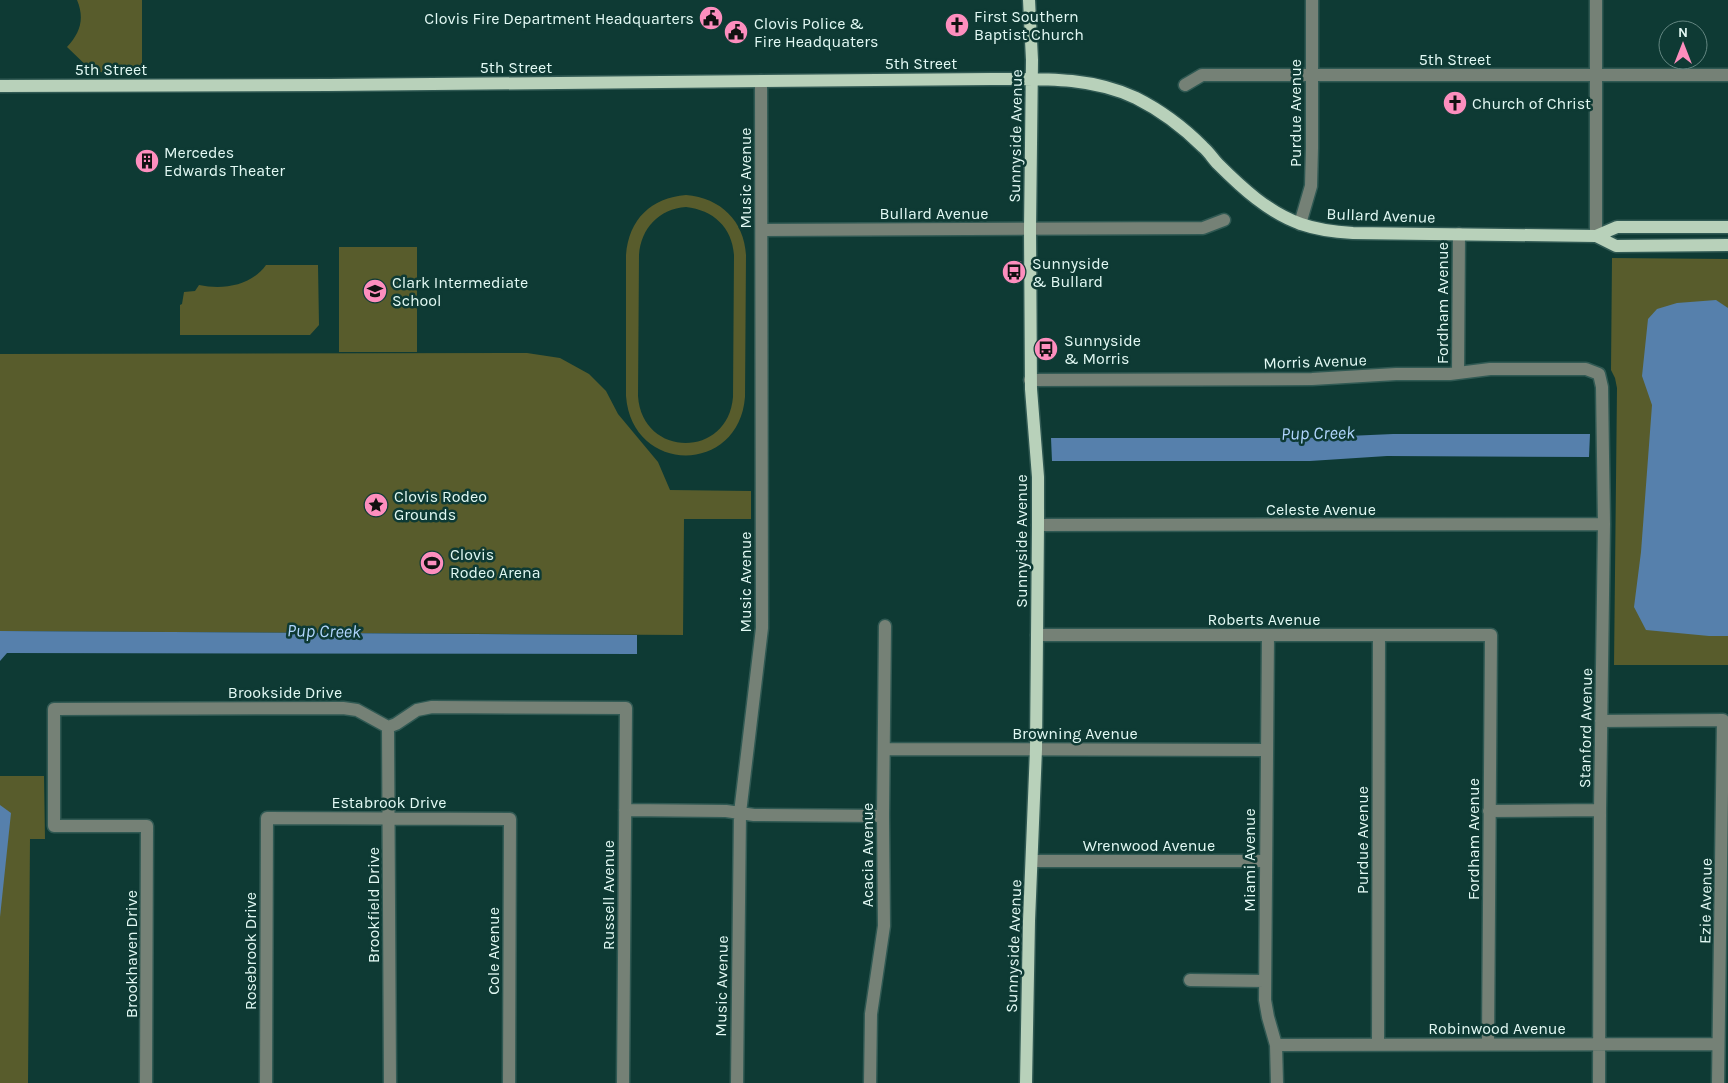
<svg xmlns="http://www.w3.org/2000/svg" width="1728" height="1083" font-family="Karla,sans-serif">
  <rect width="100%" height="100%" fill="#0e3a34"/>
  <path fill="#585c2c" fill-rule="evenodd" d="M 77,0 L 142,0 L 142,73 L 93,72 L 67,47 C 80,33 85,19 77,0 Z
    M 686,195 C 721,198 744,221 746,255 L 745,397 C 739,475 632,475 626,396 L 626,255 C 629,219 651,198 686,195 ZM 686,207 C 713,210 732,227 734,255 L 733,397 C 728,459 642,458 638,396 L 639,255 C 641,228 659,209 686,207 Z
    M 339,247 L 417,247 L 417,352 L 339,352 Z
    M 1612,258 L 1728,259 L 1728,665 L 1614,665 L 1617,388 L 1615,378 L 1611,370 Z
    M 266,265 L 318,265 L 319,325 L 310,335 L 180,335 L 180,305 L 182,304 L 184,292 L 195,291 L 199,285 C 223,290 251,286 266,265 Z
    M 527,353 L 560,358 L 589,374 L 606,391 L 618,414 L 658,462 L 670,490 L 751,491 L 751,519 L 684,519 L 683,635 L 0,631 L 0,354 Z
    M 0,776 L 44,776 L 45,839 L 30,839 L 28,1083 L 0,1083 Z"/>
  <path fill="#5680ac" d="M 1716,300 L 1728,308 L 1728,636 L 1709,636 L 1646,630 L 1634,607 L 1641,552 L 1652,405 L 1642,376 L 1648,319 L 1657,309 L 1677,303 Z
    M 1393,434 L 1590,434 L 1589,457 L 1387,456 L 1310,461 L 1052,461 L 1051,438 L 1303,438 Z
    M 0,631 L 637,635 L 637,654 L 7,653 L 0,661 Z
    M 0,805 L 11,813 L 0,917 Z"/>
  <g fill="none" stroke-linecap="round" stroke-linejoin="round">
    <g stroke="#305953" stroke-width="15">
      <path id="minor" d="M 1596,0 L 1596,236
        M 1185,85 L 1202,75 L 1728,75
        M 1300,224 L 1311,186 L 1312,148 L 1312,0
        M 762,230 L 1203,228 L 1224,220
        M 1458,373 L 1459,234
        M 1030,380 L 1312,379 L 1396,374 L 1450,374 L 1490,369 L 1586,369 L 1599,374 L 1602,387 L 1604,524 L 1600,810 L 1599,1083
        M 1038,525 L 1604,524
        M 1037,635 L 1491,635 L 1488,1043
        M 1268,635 L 1265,1000 L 1268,1017 L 1276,1045 L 1277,1083
        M 1601,721 L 1723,720 L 1718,1083
        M 388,727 L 390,1083
        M 884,749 L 1266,750
        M 625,810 L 726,811 L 754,815 L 883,816
        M 1489,811 L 1600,810
        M 1032,861 L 1265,861
        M 1190,980 L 1265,981
        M 1276,1045 L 1718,1044
        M 1378,1045 L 1379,635
        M 146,1083 L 147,826 L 54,826 L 54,709 L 343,708 L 357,710 L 388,727 L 396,724 L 417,710 L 432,707 L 626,708 L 623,1083
        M 266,1083 L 267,818 L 510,819 L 509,1083
        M 737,1083 L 740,813 L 762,628 L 761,81
        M 870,1083 L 871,1014 L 884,926 L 883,816 L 885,626"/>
    </g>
    <g stroke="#305953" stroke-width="15">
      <path id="major" d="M 0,86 L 329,85 L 990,79 C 1039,79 1090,76 1136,98 C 1160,110 1184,128 1203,147 C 1209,152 1213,159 1218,164 C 1242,188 1269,213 1301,224 C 1318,230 1335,232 1353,233 L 1596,236 L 1617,227 L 1728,227
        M 1596,236 L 1616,246 L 1728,245
        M 1026,1083 L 1029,921 L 1036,749 L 1038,525 L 1038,477 L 1031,389 L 1030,229 L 1032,60 L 1029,0"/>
    </g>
    <use href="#minor" stroke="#758176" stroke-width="12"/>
    <use href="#major" stroke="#b8d1ba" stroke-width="12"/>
  </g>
  <defs>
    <g id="civic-disc" transform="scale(1.25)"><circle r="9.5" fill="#fd8ebe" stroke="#0e3a34"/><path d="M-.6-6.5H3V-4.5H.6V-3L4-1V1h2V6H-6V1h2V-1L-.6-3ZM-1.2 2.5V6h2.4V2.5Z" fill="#111"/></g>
    <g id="church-disc" transform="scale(1.25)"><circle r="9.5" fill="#fd8ebe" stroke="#0e3a34"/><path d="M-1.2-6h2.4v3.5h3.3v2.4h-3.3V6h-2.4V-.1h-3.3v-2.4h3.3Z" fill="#111"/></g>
    <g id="building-disc" transform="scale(1.25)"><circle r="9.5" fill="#fd8ebe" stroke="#0e3a34"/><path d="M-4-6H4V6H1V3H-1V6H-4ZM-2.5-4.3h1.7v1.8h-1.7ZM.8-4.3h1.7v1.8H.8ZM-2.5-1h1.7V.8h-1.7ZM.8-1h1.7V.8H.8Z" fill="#111"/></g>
    <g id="bus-disc" transform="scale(1.25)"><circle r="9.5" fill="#fd8ebe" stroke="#0e3a34"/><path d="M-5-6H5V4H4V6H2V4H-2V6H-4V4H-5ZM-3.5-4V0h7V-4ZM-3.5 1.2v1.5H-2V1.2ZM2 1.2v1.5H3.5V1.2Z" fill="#111"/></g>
    <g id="school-disc" transform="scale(1.25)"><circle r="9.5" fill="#fd8ebe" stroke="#0e3a34"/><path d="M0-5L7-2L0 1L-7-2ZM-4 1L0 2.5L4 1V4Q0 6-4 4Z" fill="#111"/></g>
    <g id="sight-disc" transform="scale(1.25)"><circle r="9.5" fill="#fd8ebe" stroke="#0e3a34"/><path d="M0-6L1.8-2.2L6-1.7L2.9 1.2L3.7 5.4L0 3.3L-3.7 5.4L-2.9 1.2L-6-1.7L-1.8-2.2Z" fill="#111"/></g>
    <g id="stadium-disc" transform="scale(1.25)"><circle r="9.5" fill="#fd8ebe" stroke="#0e3a34"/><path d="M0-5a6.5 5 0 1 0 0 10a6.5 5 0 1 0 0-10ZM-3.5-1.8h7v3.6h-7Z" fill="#111"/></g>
  </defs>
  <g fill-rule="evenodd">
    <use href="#civic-disc" x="711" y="18"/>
    <use href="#church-disc" x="957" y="25"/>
    <use href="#civic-disc" x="736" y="32"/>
    <use href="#church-disc" x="1455" y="103"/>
    <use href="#building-disc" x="147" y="161"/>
    <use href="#bus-disc" x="1014" y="272"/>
    <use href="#school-disc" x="375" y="291"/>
    <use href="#bus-disc" x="1046" y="349"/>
    <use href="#sight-disc" x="376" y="505"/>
    <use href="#stadium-disc" x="432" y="563"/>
  </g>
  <g text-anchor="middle" stroke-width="5" stroke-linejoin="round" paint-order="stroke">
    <g font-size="16" fill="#e2f9f4" stroke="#0e3a34" text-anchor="start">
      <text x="974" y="22">First Southern<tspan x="974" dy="18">Baptist Church</tspan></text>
      <text x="694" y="24" text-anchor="end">Clovis Fire Department Headquarters</text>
      <text x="754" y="29">Clovis Police &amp;<tspan x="754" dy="18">Fire Headquaters</tspan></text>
      <text x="1472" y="109">Church of Christ</text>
      <text x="164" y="158">Mercedes<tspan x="164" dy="18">Edwards Theater</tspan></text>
      <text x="1032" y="269">Sunnyside<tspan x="1032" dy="18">&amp; Bullard</tspan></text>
      <text x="392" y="288">Clark Intermediate<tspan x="392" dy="18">School</tspan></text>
      <text x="1064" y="346">Sunnyside<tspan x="1064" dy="18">&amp; Morris</tspan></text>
      <text x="394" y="502">Clovis Rodeo<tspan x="394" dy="18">Grounds</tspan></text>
      <text x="450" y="560">Clovis<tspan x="450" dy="18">Rodeo Arena</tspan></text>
    </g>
    <g font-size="16" fill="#e2f9f4" stroke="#0e3a34">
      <text x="1455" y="65">5th Street</text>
      <text x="921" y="69">5th Street</text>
      <text x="516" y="73">5th Street</text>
      <text x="111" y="75">5th Street</text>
      <text transform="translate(1295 113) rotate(-90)" y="6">Purdue Avenue</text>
      <text transform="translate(1015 136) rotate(-89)" y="6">Sunnyside Avenue</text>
      <text transform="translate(745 178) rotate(-90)" y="6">Music Avenue</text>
      <text x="934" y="219">Bullard Avenue</text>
      <text transform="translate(1381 215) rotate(2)" y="6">Bullard Avenue</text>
      <text transform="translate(1442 303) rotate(-90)" y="6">Fordham Avenue</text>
      <text transform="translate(1315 361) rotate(-2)" y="6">Morris Avenue</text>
      <text x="1321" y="515">Celeste Avenue</text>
      <text transform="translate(1021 541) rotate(-90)" y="6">Sunnyside Avenue</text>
      <text transform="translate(745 582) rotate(-90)" y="6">Music Avenue</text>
      <text x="1264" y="625">Roberts Avenue</text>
      <text x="285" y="698">Brookside Drive</text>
      <text transform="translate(1585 728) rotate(-89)" y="6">Stanford Avenue</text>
      <text x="1075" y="739">Browning Avenue</text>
      <text x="389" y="808">Estabrook Drive</text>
      <text transform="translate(1473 839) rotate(-90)" y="6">Fordham Avenue</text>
      <text transform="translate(1362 840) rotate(-90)" y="6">Purdue Avenue</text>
      <text x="1149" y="851">Wrenwood Avenue</text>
      <text transform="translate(867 855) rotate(-90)" y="6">Acacia Avenue</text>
      <text transform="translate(1249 860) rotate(-90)" y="6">Miami Avenue</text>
      <text transform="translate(608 895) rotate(-90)" y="6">Russell Avenue</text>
      <text transform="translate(1705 901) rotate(-89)" y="6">Ezie Avenue</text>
      <text transform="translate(373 905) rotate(-90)" y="6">Brookfield Drive</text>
      <text transform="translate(1013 946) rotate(-88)" y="6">Sunnyside Avenue</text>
      <text transform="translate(250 951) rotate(-90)" y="6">Rosebrook Drive</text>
      <text transform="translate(493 951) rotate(-90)" y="6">Cole Avenue</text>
      <text transform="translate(131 954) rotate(-90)" y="6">Brookhaven Drive</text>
      <text transform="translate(721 986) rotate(-89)" y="6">Music Avenue</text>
      <text x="1497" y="1034">Robinwood Avenue</text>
    </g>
    <g font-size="18" font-style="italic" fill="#b0d5fc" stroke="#0e3a34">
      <text transform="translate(1318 433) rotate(-1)" y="6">Pup Creek</text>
      <text transform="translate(324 631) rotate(1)" y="6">Pup Creek</text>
    </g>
  </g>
  <g transform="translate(1683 45)"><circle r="24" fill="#0e3a34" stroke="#638681"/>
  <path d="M0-4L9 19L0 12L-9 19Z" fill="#fd8ebe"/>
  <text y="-8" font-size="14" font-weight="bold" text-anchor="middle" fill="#e2f9f4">N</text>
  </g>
</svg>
